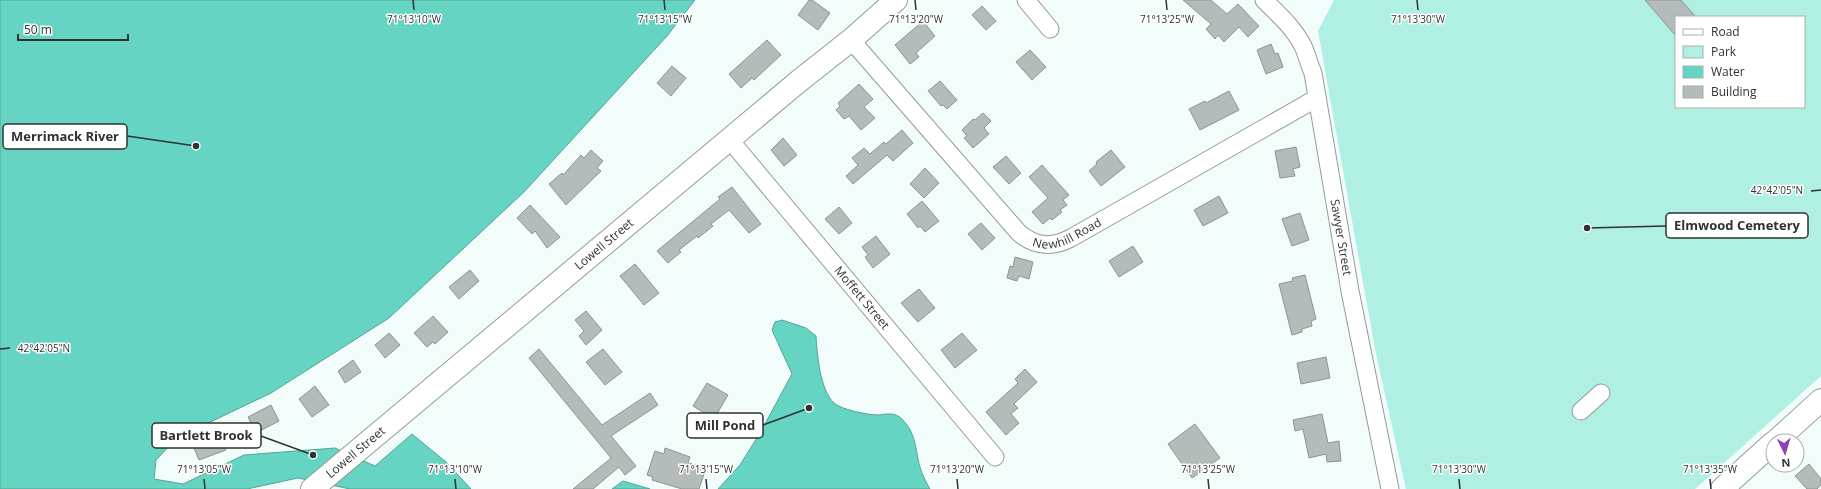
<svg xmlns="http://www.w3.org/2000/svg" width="1821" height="489" font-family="'Open Sans',sans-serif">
  <rect width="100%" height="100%" fill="#f2fcfa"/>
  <path fill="#aff0e3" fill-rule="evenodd" d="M 1334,0 L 1821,0 L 1821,376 L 1695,489 L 1406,489 L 1375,349 L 1318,31 ZM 1676,17 L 1804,17 L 1804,107 L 1676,107 Z"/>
  <path fill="#66d4c2" stroke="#55a396" d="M 0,0 L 695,0 L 667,36 L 524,192 L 389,318 L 271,393 L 177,438 L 156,460 L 154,479 L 183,484 L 244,455 L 335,448 L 375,466 L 412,434 L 446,462 L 471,489 L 350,489 L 298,478 L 247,489 L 0,489 Z
    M 782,320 L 806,328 L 816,336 C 817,354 820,390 834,403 C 842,410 868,415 879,415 C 887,414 895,412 902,419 C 919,437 914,452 922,473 C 924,478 927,484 930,489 L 718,489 L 740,465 L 760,433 L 792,374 L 772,330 L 775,322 Z
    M 623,481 L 650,489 L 612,489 Z"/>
  <path fill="#b3bcba" stroke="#8c9593" d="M 809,0 L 812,0 L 830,13 L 818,30 L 798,15 Z
    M 1183,0 L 1211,0 L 1227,14 L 1238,4 L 1259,26 L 1248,37 L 1239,27 L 1224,42 L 1218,35 L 1215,39 L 1206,29 L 1211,24 Z
    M 1645,0 L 1681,0 L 1696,17 L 1676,17 L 1676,36 Z
    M 982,6 L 996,21 L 986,30 L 972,15 Z
    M 923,21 L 935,36 L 916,53 L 919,57 L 910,64 L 895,45 Z
    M 767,40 L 781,55 L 754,80 L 752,78 L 741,88 L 729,74 Z
    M 1271,44 L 1275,54 L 1278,53 L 1283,67 L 1266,74 L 1257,50 Z
    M 1030,50 L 1046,67 L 1032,80 L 1016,62 Z
    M 672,66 L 686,78 L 671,96 L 657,83 Z
    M 940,81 L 957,100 L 947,109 L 943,105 L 941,106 L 928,91 Z
    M 859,84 L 873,99 L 864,107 L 875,118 L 861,130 L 849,116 L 844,119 L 836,110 L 840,106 L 838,103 Z
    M 1229,91 L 1239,110 L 1200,130 L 1189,109 L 1205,101 L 1206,103 Z
    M 983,113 L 991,121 L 984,128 L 989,134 L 973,148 L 964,138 L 967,136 L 962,130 L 973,119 L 975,120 Z
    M 902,130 L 913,143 L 893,161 L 887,155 L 853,184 L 846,176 L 858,165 L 852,158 L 864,148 L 870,154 L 884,142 L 886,144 Z
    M 783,138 L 797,155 L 784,166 L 771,150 Z
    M 1296,147 L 1300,167 L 1293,169 L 1295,176 L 1280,178 L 1275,151 Z
    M 591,150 L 603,161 L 597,168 L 601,171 L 566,205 L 549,184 L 562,173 L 563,175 L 581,155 L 584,158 Z
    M 1111,150 L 1125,167 L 1101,186 L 1089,171 L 1097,164 L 1096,162 Z
    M 1006,156 L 1021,173 L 1009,184 L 993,167 Z
    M 1042,165 L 1069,195 L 1063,200 L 1067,205 L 1060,210 L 1062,212 L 1052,220 L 1050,218 L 1043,224 L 1032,212 L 1048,198 L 1029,177 Z
    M 925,168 L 939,183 L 924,198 L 910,184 Z
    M 732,187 L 761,224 L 749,233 L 729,210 L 711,224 L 713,226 L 698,238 L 697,236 L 679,250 L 681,252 L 668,263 L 657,251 L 720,199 L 718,197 Z
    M 1219,196 L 1228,213 L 1203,226 L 1194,210 Z
    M 922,201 L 939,221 L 925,232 L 920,226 L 918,228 L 907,214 Z
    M 530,205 L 560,237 L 547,248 L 535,231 L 532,234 L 517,218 Z
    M 839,207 L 852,223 L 839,234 L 825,219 Z
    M 1300,213 L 1309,240 L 1292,246 L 1282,219 Z
    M 981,223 L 995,238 L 982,250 L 968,234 Z
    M 876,236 L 890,254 L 873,268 L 865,257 L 868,255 L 862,247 Z
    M 1133,246 L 1143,262 L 1119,277 L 1109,261 Z
    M 1015,257 L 1033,262 L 1029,279 L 1019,276 L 1017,281 L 1007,278 L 1010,266 L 1013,267 Z
    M 635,264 L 659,293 L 644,305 L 620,276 Z
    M 470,270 L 479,281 L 459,299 L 449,287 Z
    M 1305,275 L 1316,319 L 1311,321 L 1312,326 L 1302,329 L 1302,332 L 1292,335 L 1279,284 L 1293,281 L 1292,278 Z
    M 919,289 L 935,308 L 918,322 L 901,303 Z
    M 586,311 L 602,330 L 586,345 L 579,336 L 584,331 L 575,320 Z
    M 433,316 L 448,332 L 435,344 L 433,342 L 427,347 L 414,333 Z
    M 389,333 L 400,345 L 385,358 L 375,345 Z
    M 962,333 L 977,350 L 955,368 L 941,350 Z
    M 539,349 L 602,425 L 650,393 L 658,405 L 611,436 L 636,466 L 625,475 L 619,467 L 593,489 L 573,489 L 611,458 L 529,358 Z
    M 603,349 L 622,372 L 605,385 L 586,362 Z
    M 1326,357 L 1330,378 L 1301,384 L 1297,363 Z
    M 353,360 L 361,372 L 345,383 L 338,371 Z
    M 1025,369 L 1037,382 L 1014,404 L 1018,408 L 1011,414 L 1019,423 L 1006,435 L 986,412 L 1018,383 L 1015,379 Z
    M 707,383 L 728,395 L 714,419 L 693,406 Z
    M 315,386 L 329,405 L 312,417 L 299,399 Z
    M 271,405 L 279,421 L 256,433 L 248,417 Z
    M 1322,414 L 1328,443 L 1339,441 L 1341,461 L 1327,462 L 1326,454 L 1309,458 L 1303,429 L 1295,431 L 1293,420 Z
    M 1195,424 L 1220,458 L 1192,478 L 1168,444 Z
    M 218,428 L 226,450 L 199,460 L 190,439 Z
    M 665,448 L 690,457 L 688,463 L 706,468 L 699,489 L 682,489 L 652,480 L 653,477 L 647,475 L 655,451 L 664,454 Z
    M 1809,464 L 1821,479 L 1821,485 L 1817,489 L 1807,489 L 1795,476 Z"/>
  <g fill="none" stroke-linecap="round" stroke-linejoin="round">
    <g stroke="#929b99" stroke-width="19">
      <g id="minor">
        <path d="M 1026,0 L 1050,29"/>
        <path id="s1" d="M 1264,0 C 1278,14 1294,28 1303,46 C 1307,55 1309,64 1313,73 L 1350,291 L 1390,489"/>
        <path id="s2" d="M 851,40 L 1019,233 C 1036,247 1052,248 1071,238 L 1317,98"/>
        <path id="s3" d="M 729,139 L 995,457"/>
        <path d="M 1581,411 L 1601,393"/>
      </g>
    </g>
    <g stroke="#929b99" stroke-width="24">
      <path id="secondary" d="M 1776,441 L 1821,400
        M 1722,489 L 1773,443"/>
    </g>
    <g stroke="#929b99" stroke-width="24">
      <g id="primary">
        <path id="s4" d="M 312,489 L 799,81 L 851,40 L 896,0"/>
      </g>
    </g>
    <use href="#minor" stroke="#fff" stroke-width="17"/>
    <use href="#secondary" stroke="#fff" stroke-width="22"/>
    <use href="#primary" stroke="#fff" stroke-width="22"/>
  </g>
  <path fill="none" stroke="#2e3231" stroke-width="1.5" d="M 413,0 L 414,10M 664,0 L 665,10M 915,0 L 916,10M 1166,0 L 1167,10M 1417,0 L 1418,10M 1811,191 L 1821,190M 0,349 L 10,348M 204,479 L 205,489M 455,479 L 456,489M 706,479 L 707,489M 957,479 L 958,489M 1208,479 L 1209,489M 1459,479 L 1460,489M 1710,479 L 1711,489"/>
  <g text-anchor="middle" stroke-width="3" stroke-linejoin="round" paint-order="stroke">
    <g font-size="12" fill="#2e3231" stroke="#fff">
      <text dy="4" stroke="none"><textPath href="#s2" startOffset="309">Newhill Road</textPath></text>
      <text dy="4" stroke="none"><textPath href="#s1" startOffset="256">Sawyer Street</textPath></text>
      <text dy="4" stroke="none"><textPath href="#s4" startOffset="381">Lowell Street</textPath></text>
      <text dy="4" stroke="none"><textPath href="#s3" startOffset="207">Moffett Street</textPath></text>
      <text dy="4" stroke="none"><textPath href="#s4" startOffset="57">Lowell Street</textPath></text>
    </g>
  </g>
  <g font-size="10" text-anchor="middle" fill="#2e3231" stroke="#fff" stroke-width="3" stroke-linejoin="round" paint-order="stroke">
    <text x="414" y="23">71°13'10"W</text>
    <text x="665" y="23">71°13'15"W</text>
    <text x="916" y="23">71°13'20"W</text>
    <text x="1167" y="23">71°13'25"W</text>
    <text x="1418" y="23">71°13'30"W</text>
    <text x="1777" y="194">42°42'05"N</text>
    <text x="44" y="352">42°42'05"N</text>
    <text x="204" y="473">71°13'05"W</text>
    <text x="455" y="473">71°13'10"W</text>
    <text x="706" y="473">71°13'15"W</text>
    <text x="957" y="473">71°13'20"W</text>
    <text x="1208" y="473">71°13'25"W</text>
    <text x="1459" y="473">71°13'30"W</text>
    <text x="1710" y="473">71°13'35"W</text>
  </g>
  <path fill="none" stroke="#2e3231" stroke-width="1.5" d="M196 146L127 136M1587 228L1666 226M809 408L763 425M313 455L261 436"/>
  <g fill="#2e3231" stroke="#fff" stroke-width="1.5">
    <circle cx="196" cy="146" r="4"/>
    <circle cx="1587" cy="228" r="4"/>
    <circle cx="809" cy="408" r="4"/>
    <circle cx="313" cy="455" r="4"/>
  </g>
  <g fill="#fff" stroke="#2e3231" stroke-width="1.5">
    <rect x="3" y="124" width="124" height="25" rx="4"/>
    <rect x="1666" y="213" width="142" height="25" rx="4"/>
    <rect x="687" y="413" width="76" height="25" rx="4"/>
    <rect x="152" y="423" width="109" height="25" rx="4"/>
  </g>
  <g font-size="13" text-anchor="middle" font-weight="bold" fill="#2e3231">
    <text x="65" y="141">Merrimack River</text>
    <text x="1737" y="230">Elmwood Cemetery</text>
    <text x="725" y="430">Mill Pond</text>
    <text x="206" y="440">Bartlett Brook</text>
  </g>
  <rect x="1675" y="16" width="130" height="92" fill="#ffffff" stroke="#abadad"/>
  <rect x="1683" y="29" width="20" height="6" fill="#ffffff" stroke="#abadad"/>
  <text x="1711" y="36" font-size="12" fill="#2e3231">Road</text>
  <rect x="1683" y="46" width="20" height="12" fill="#aff0e3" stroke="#abadad"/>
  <text x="1711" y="56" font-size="12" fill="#2e3231">Park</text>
  <rect x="1683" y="66" width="20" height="12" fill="#66d4c2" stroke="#abadad"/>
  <text x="1711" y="76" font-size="12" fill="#2e3231">Water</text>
  <rect x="1683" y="86" width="20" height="12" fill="#b3bcba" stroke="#abadad"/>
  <text x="1711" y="96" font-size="12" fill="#2e3231">Building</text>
  <g transform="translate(1785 453) rotate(175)"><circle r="19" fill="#ffffff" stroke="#abadad"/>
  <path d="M0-3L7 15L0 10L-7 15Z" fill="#8c42b4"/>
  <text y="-6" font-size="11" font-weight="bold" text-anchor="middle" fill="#2e3231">N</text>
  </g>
  <path d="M18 34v6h110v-6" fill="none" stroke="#2e3231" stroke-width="2"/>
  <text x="24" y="34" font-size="12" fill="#2e3231" stroke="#ffffff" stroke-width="3" paint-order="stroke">50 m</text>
</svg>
